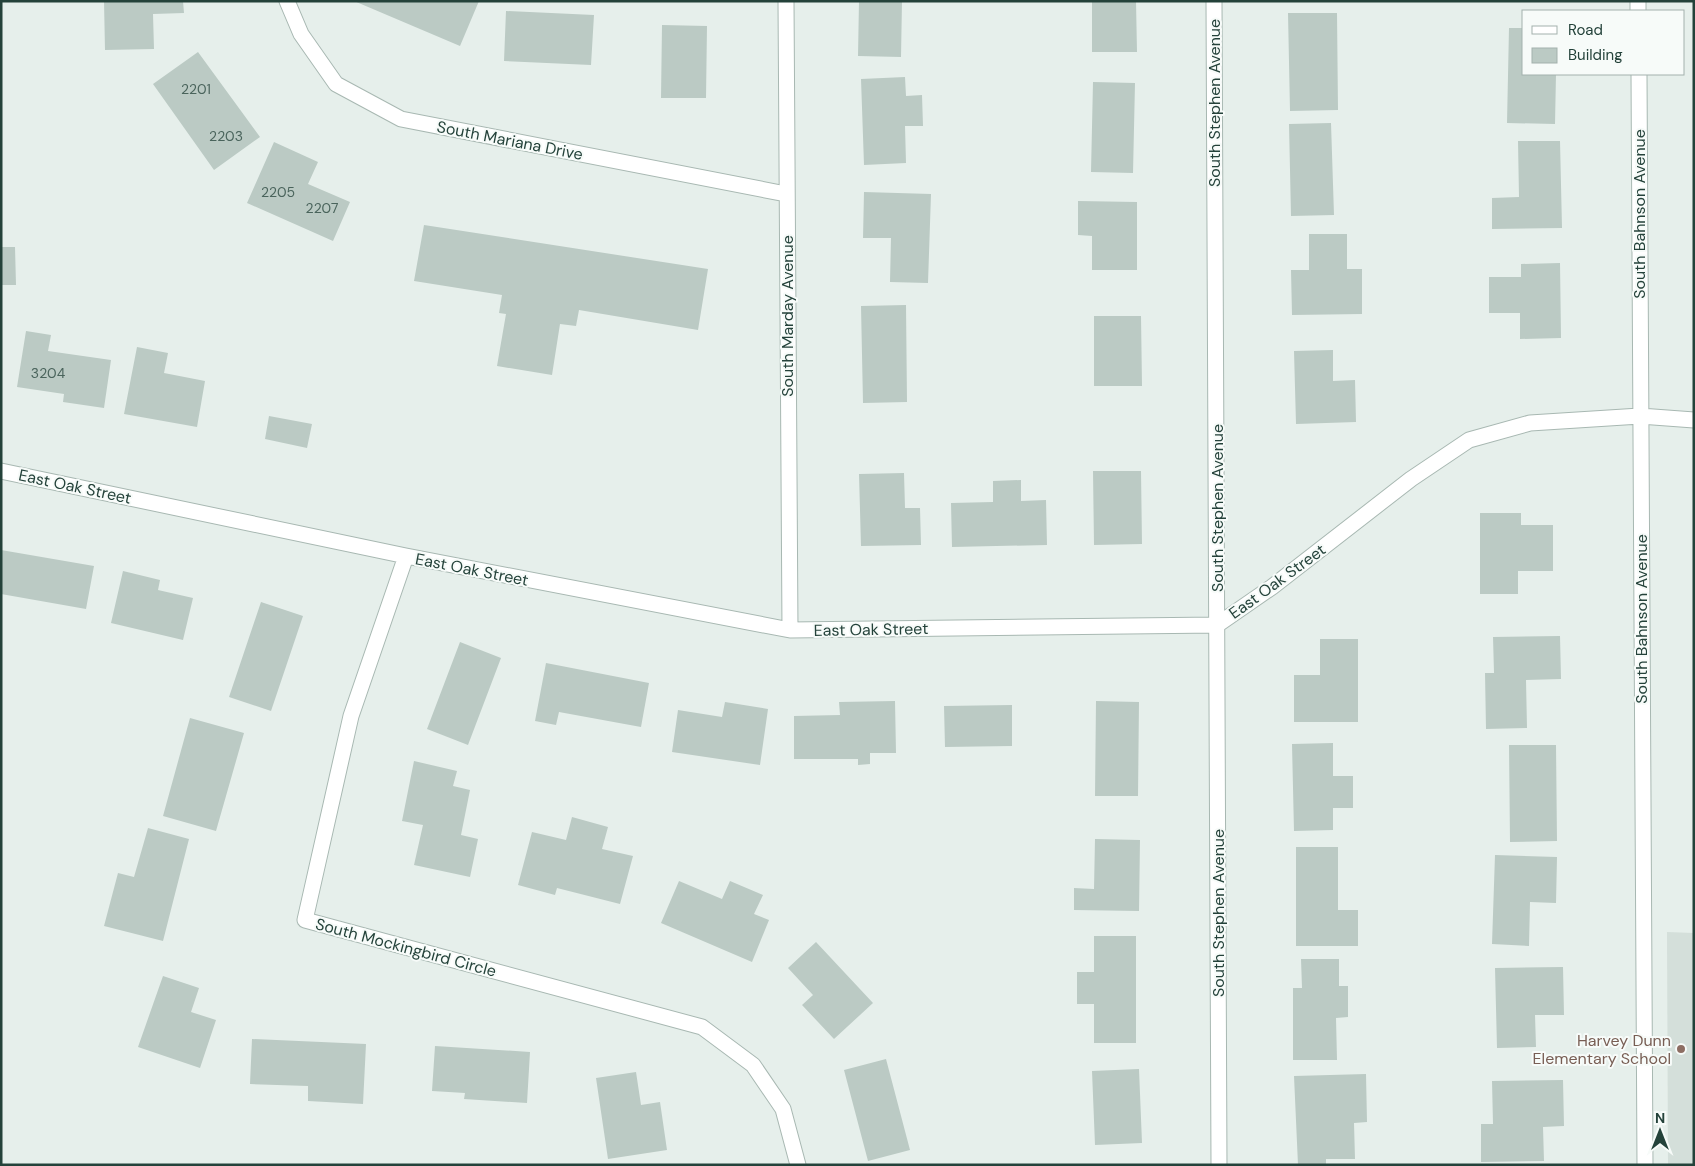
<svg xmlns="http://www.w3.org/2000/svg" width="1695" height="1166" font-family="'DM Sans',sans-serif">
  <rect width="100%" height="100%" fill="#e6efeb"/>
  <path fill="#d4dfda" d="M 1667,932 L 1694,933 L 1694,1165 L 1668,1165 Z"/>
  <path fill="#bbcac4" d="M 104,1 L 183,1 L 184,13 L 153,14 L 154,49 L 105,50 Z
    M 354,1 L 479,1 L 460,46 Z
    M 859,1 L 902,1 L 901,57 L 858,56 Z
    M 1092,1 L 1136,1 L 1137,52 L 1092,52 Z
    M 506,11 L 594,15 L 591,65 L 504,61 Z
    M 1288,13 L 1337,13 L 1338,110 L 1290,111 Z
    M 662,25 L 707,26 L 706,98 L 661,98 Z
    M 1509,28 L 1524,28 L 1524,74 L 1556,74 L 1555,124 L 1507,123 Z
    M 198,52 L 260,137 L 214,170 L 153,84 Z
    M 905,77 L 906,96 L 922,95 L 923,126 L 905,126 L 906,163 L 864,165 L 861,79 Z
    M 1093,82 L 1135,83 L 1133,173 L 1091,172 Z
    M 1331,123 L 1334,215 L 1291,216 L 1289,124 Z
    M 1518,141 L 1560,141 L 1562,228 L 1492,229 L 1492,198 L 1519,197 Z
    M 274,142 L 318,162 L 308,184 L 350,202 L 333,241 L 247,203 Z
    M 864,192 L 931,194 L 928,283 L 890,282 L 891,238 L 863,238 Z
    M 1078,201 L 1137,202 L 1137,270 L 1092,270 L 1092,236 L 1078,235 Z
    M 424,225 L 708,269 L 698,330 L 579,310 L 576,326 L 560,324 L 552,375 L 497,366 L 506,314 L 499,313 L 502,295 L 414,281 Z
    M 1309,234 L 1347,234 L 1347,269 L 1362,269 L 1362,314 L 1292,315 L 1291,270 L 1309,270 Z
    M 1,247 L 15,247 L 16,285 L 1,285 Z
    M 1560,263 L 1561,338 L 1520,339 L 1520,313 L 1489,313 L 1489,277 L 1521,277 L 1521,264 Z
    M 906,305 L 907,402 L 863,403 L 861,306 Z
    M 1094,316 L 1141,316 L 1142,386 L 1094,386 Z
    M 26,331 L 51,335 L 48,351 L 111,360 L 104,408 L 63,402 L 64,394 L 17,387 Z
    M 137,347 L 168,353 L 164,373 L 205,381 L 197,427 L 124,414 Z
    M 1333,350 L 1333,381 L 1355,380 L 1356,422 L 1296,424 L 1294,351 Z
    M 269,416 L 312,424 L 307,448 L 265,439 Z
    M 1093,471 L 1141,471 L 1142,544 L 1094,545 Z
    M 904,473 L 905,508 L 920,508 L 921,545 L 861,546 L 859,474 Z
    M 1021,480 L 1021,501 L 1046,500 L 1047,545 L 952,547 L 951,503 L 993,502 L 993,481 Z
    M 1480,513 L 1521,513 L 1521,525 L 1553,525 L 1553,571 L 1518,571 L 1518,594 L 1480,594 Z
    M 1,550 L 94,566 L 86,609 L 1,594 Z
    M 123,571 L 160,580 L 158,590 L 193,598 L 183,640 L 111,623 Z
    M 261,602 L 303,616 L 271,711 L 229,697 Z
    M 1560,636 L 1561,679 L 1526,680 L 1527,728 L 1486,729 L 1485,673 L 1494,673 L 1493,637 Z
    M 1320,639 L 1358,639 L 1358,722 L 1294,722 L 1294,675 L 1320,675 Z
    M 460,642 L 501,658 L 468,745 L 427,729 Z
    M 546,663 L 649,683 L 641,727 L 559,712 L 556,725 L 535,721 Z
    M 895,701 L 896,753 L 870,753 L 870,764 L 858,765 L 858,759 L 794,759 L 794,716 L 840,715 L 839,702 Z
    M 1096,701 L 1139,702 L 1138,796 L 1095,796 Z
    M 725,702 L 768,709 L 760,765 L 672,752 L 678,710 L 722,717 Z
    M 1012,705 L 1012,746 L 945,747 L 944,706 Z
    M 190,718 L 244,733 L 216,831 L 163,816 Z
    M 1333,743 L 1333,776 L 1353,776 L 1353,808 L 1333,808 L 1333,830 L 1294,831 L 1292,744 Z
    M 1509,745 L 1556,745 L 1557,841 L 1510,842 Z
    M 414,761 L 457,771 L 453,786 L 470,790 L 461,835 L 478,839 L 470,877 L 414,865 L 423,825 L 402,821 Z
    M 572,817 L 608,827 L 602,849 L 633,856 L 620,904 L 557,888 L 555,895 L 518,885 L 532,832 L 566,840 Z
    M 148,828 L 189,839 L 163,941 L 104,926 L 118,873 L 134,877 Z
    M 1095,839 L 1140,840 L 1139,911 L 1074,910 L 1074,888 L 1094,889 Z
    M 1296,847 L 1338,847 L 1338,910 L 1358,910 L 1358,946 L 1296,946 Z
    M 1495,855 L 1557,857 L 1556,903 L 1530,902 L 1529,946 L 1492,944 Z
    M 679,881 L 722,899 L 730,881 L 763,895 L 754,914 L 769,920 L 752,962 L 661,923 Z
    M 1094,936 L 1136,936 L 1136,1043 L 1094,1043 L 1094,1004 L 1077,1004 L 1077,972 L 1094,972 Z
    M 816,942 L 873,1003 L 834,1039 L 802,1005 L 813,995 L 788,968 Z
    M 1301,959 L 1339,959 L 1339,986 L 1348,986 L 1348,1017 L 1336,1018 L 1337,1060 L 1293,1060 L 1293,988 L 1302,988 Z
    M 1563,967 L 1564,1015 L 1535,1015 L 1536,1047 L 1497,1048 L 1495,968 Z
    M 163,976 L 199,988 L 191,1012 L 216,1020 L 200,1068 L 138,1047 Z
    M 252,1039 L 366,1044 L 363,1104 L 308,1101 L 308,1086 L 250,1084 Z
    M 435,1046 L 530,1052 L 527,1103 L 464,1099 L 465,1093 L 432,1091 Z
    M 886,1059 L 910,1150 L 868,1161 L 844,1070 Z
    M 1139,1069 L 1142,1143 L 1095,1145 L 1092,1071 Z
    M 636,1072 L 641,1105 L 660,1102 L 667,1150 L 608,1159 L 596,1078 Z
    M 1366,1074 L 1367,1122 L 1354,1123 L 1355,1159 L 1326,1159 L 1326,1165 L 1298,1165 L 1294,1076 Z
    M 1563,1080 L 1564,1126 L 1543,1127 L 1544,1161 L 1481,1162 L 1481,1124 L 1493,1124 L 1492,1081 Z"/>
  <g fill="none" stroke-linecap="round" stroke-linejoin="round">
    <g stroke="#a8b8b2" stroke-width="17">
      <path id="minor" d="M 287,1 L 301,34 L 336,84 L 401,119 L 786,194
        M 786,1 L 790,630
        M 1214,1 L 1219,1165
        M 1638,1 L 1638,11
        M 1639,74 L 1645,1165
        M 1,471 L 406,556 L 790,630 L 1217,625 L 1272,587 L 1411,479 L 1469,440 L 1530,423 L 1640,416 L 1694,420
        M 406,556 L 351,716 L 305,920 L 702,1027 L 753,1065 L 783,1109 L 798,1165"/>
    </g>
    <use href="#minor" stroke="#fff" stroke-width="15"/>
  </g>
  <circle fill="#8d6e63" stroke="#f7fbf9" stroke-width="2" cx="1681" cy="1049" r="5"/>
  <g text-anchor="middle" stroke-width="4" stroke-linejoin="round" paint-order="stroke">
    <g font-size="14" fill="#4a645c">
      <text x="196" y="94">2201</text>
      <text x="226" y="141">2203</text>
      <text x="278" y="197">2205</text>
      <text x="322" y="213">2207</text>
      <text x="48" y="378">3204</text>
    </g>
    <g font-size="16" fill="#24423a" stroke="#f7fbf9">
      <text transform="translate(1214 103) rotate(-90)" y="6">South Stephen Avenue</text>
      <text transform="translate(510 140) rotate(11)" y="6">South Mariana Drive</text>
      <text transform="translate(1639 214) rotate(-90)" y="6">South Bahnson Avenue</text>
      <text transform="translate(787 316) rotate(-90)" y="6">South Marday Avenue</text>
      <text transform="translate(75 486) rotate(12)" y="6">East Oak Street</text>
      <text transform="translate(1217 508) rotate(-90)" y="6">South Stephen Avenue</text>
      <text transform="translate(472 569) rotate(11)" y="6">East Oak Street</text>
      <text transform="translate(1277 581) rotate(-36)" y="6">East Oak Street</text>
      <text transform="translate(1641 619) rotate(-90)" y="6">South Bahnson Avenue</text>
      <text transform="translate(871 629) rotate(-1)" y="6">East Oak Street</text>
      <text transform="translate(1218 913) rotate(-90)" y="6">South Stephen Avenue</text>
      <text transform="translate(406 947) rotate(15)" y="6">South Mockingbird Circle</text>
    </g>
    <g font-size="16" fill="#785e54" stroke="#f7fbf9" text-anchor="end">
      <text x="1671" y="1046">Harvey Dunn<tspan x="1671" dy="18">Elementary School</tspan></text>
    </g>
  </g>
  <rect width="1695" height="1166" fill="none" stroke="#24423a" stroke-width="5"/>
  <rect x="1522" y="10" width="162" height="65" fill="#f7fbf9" stroke="#a3b1ad"/>
  <rect x="1532" y="26" width="25" height="8" fill="#ffffff" stroke="#a3b1ad"/>
  <text x="1568" y="35" font-size="15" fill="#24423a">Road</text>
  <rect x="1532" y="48" width="25" height="15" fill="#bbcac4" stroke="#a3b1ad"/>
  <text x="1568" y="60" font-size="15" fill="#24423a">Building</text>
  <g transform="translate(1660 1131)" stroke="#f7fbf9" stroke-width="4" paint-order="stroke">
  <path d="M0-4L9 19L0 12L-9 19Z" fill="#24423a"/>
  <text y="-8" font-size="14" font-weight="bold" text-anchor="middle" fill="#24423a">N</text>
  </g>
</svg>
